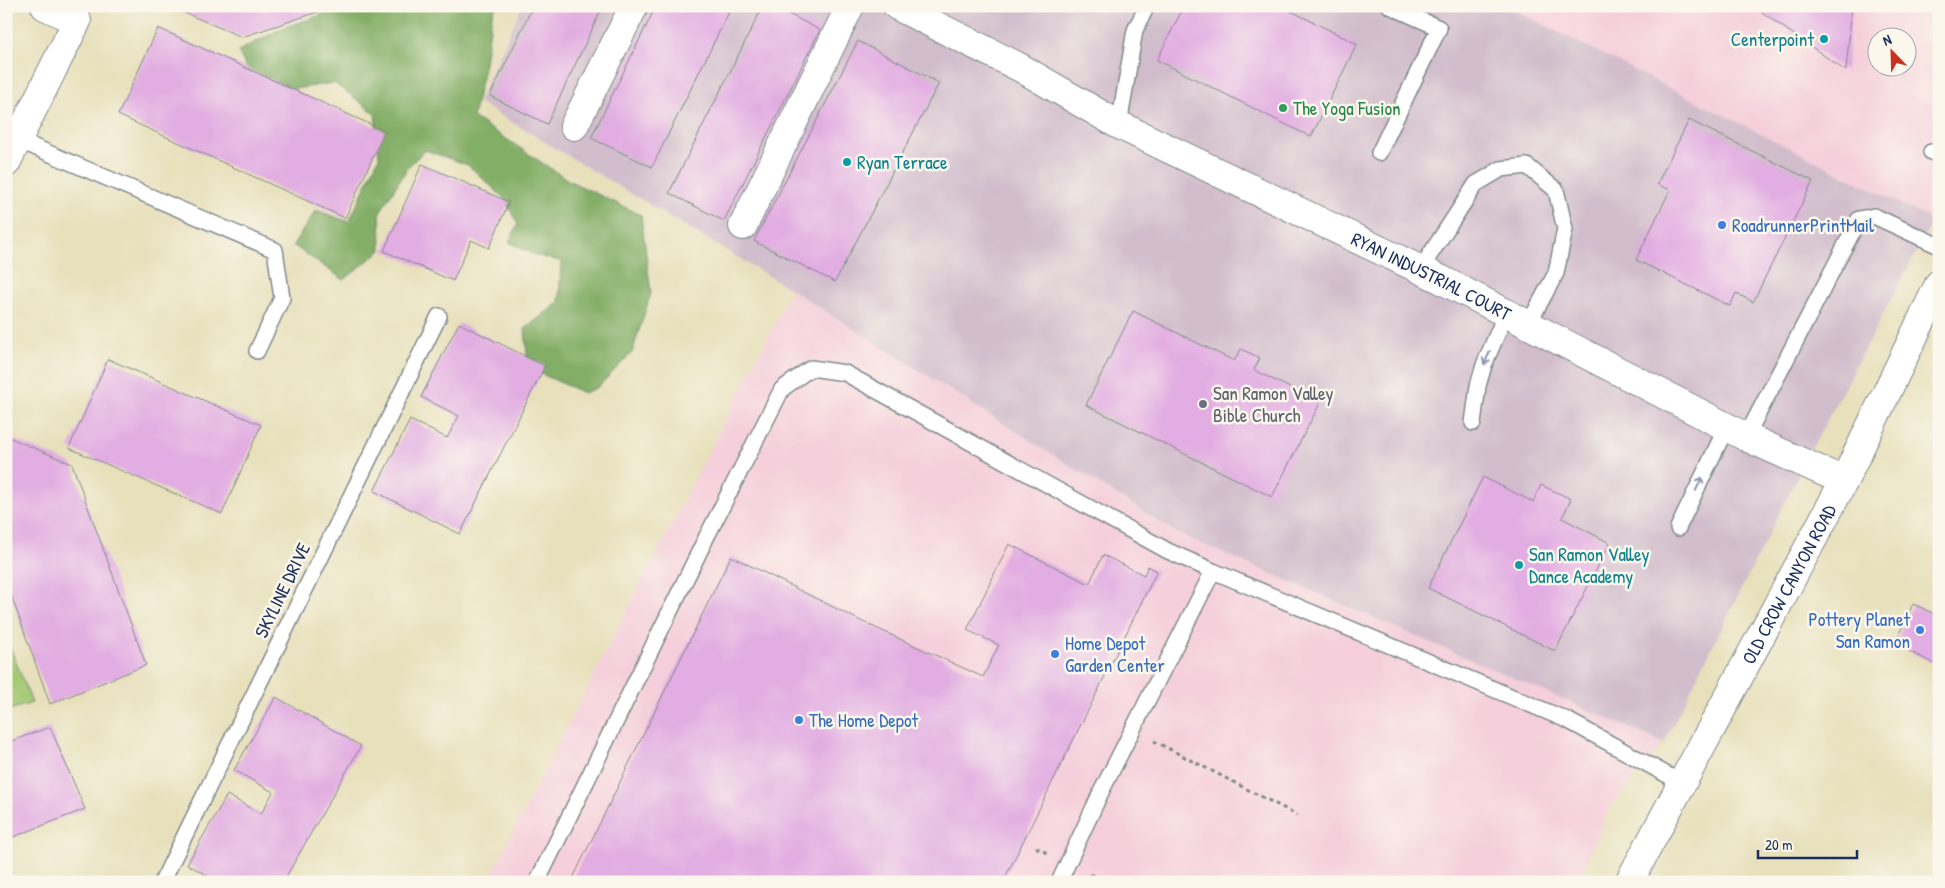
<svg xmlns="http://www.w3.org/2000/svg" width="1945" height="888" font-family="'Patrick Hand',sans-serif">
  <rect width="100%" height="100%" fill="#fbf7ec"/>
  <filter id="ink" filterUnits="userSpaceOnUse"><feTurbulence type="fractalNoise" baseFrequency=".02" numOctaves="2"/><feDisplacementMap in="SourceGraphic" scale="10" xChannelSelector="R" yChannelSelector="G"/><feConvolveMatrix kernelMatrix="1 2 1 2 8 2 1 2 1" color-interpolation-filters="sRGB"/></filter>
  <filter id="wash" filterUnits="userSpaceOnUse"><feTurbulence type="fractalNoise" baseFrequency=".0096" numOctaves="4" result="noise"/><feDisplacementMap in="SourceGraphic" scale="20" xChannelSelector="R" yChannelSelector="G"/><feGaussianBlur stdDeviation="1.12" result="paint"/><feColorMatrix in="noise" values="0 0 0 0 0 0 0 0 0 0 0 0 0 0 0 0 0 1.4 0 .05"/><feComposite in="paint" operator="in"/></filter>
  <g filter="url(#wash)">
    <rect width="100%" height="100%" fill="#e7e0bb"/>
    <path fill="#f5cfdb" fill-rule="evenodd" d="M 1506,6 L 1939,6 L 1939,200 L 1933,220 ZM 1878,38 L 1908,38 L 1908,68 L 1878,68 Z
      M 792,290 L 1177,533 L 1664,743 L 1610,807 L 1577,882 L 487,882 Z"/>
    <path fill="#d1bdcc" d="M 522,6 L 1506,6 L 1933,220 L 1811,450 L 1664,743 L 1177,533 L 792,290 L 478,102 Z"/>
    <path fill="#a4ca75" stroke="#607c6a" d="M 6,637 L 32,703 L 6,711 Z"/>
    <path fill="#83ae66" stroke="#4f6e62" d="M 346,6 L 496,6 L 492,15 L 485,63 L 473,117 L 568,180 L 641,215 L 651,293 L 632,353 L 598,387 L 584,393 L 528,368 L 525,329 L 559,302 L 561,261 L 537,256 L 509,242 L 518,224 L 504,198 L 468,165 L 425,150 L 408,167 L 380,212 L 381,250 L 344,280 L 293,245 L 316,210 L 349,222 L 379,157 L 375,113 L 334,83 L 294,89 L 247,69 L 238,51 L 283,28 Z"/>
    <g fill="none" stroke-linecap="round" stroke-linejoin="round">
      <path stroke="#44b2c1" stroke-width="10" d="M 1936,882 L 1939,879"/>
    </g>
    <g id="blocks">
      <path fill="#e2ade2" d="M 168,6 L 333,6 L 333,7 L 242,37 Z
        M 533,6 L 603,6 L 547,124 L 490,96 Z
        M 656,6 L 732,6 L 652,167 L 591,138 Z
        M 763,6 L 773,6 L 820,30 L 724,221 L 669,193 Z
        M 1184,6 L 1281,6 L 1357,44 L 1311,137 L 1157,60 Z
        M 1753,6 L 1852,6 L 1846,71 Z
        M 158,28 L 385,131 L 345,218 L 118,115 Z
        M 858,41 L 939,83 L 835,282 L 754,241 Z
        M 1689,120 L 1813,181 L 1753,302 L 1736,293 L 1730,306 L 1636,260 L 1670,190 L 1657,184 Z
        M 422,164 L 509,202 L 489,248 L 471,240 L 453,281 L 384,251 Z
        M 1133,311 L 1234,361 L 1241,349 L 1260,358 L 1254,370 L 1320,403 L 1272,497 L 1086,405 Z
        M 459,323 L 545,366 L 460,534 L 374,491 L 410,420 L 447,438 L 459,416 L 421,397 Z
        M 108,359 L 261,425 L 222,514 L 69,448 Z
        M 6,436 L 72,464 L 146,665 L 50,704 L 6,581 Z
        M 1483,477 L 1533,502 L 1541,485 L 1571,499 L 1562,518 L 1610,543 L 1555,651 L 1428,588 Z
        M 1009,544 L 1089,584 L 1103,555 L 1144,575 L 1148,566 L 1157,571 L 1003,882 L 571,882 L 731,556 L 865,623 L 983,677 L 999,645 L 967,630 Z
        M 1913,604 L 1939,616 L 1939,666 L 1894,644 Z
        M 276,697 L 361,746 L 283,882 L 219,882 L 187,864 L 227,795 L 261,814 L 273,792 L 234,770 Z
        M 50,727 L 85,809 L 6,840 L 6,743 Z"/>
    </g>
  </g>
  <g filter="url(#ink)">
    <use href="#blocks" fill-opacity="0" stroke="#81888c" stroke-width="1"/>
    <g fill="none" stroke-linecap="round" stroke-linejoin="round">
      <g stroke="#81888c" stroke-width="18">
        <path id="service" d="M 1119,125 L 1135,30 L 1147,6
          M 18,140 L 275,250 L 282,298 L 257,351
          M 1931,152 L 1939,155
          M 1379,153 L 1439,28 L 1390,6
          M 1420,270 L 1476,184 L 1501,169 L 1527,166 L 1556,190 L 1565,229 L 1556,273 L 1528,325
          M 1473,423 L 1478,386 L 1484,365 L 1506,313
          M 1746,437 L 1859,219 L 1874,216 L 1939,246
          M 1678,528 L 1727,426
          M 162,882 L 439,316
          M 537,882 L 706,538 L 782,389 L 811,368 L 845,373 L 1168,551 L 1213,571
          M 1059,882 L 1102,790 L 1213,571 L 1567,720 L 1682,783"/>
      </g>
      <g stroke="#81888c" stroke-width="30">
        <g id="minor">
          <path id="s1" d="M 897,6 L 1021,68 L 1119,125 L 1440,279 L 1746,437 L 1844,481"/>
          <path d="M 574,126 L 634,6"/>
          <path d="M 6,163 L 77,21 L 45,6"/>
          <path d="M 743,226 L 850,6"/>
          <path id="s2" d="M 1629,882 L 1844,481 L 1939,284"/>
        </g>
      </g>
      <path stroke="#81888c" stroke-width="3" stroke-dasharray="4 4" stroke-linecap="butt" d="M 1154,741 L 1297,815
        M 1036,847 L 1047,853
        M 1090,874 L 1107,882"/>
      <use href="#service" stroke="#fff" stroke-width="15"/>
      <use href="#minor" stroke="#fff" stroke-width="28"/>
    </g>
    <defs><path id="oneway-shaft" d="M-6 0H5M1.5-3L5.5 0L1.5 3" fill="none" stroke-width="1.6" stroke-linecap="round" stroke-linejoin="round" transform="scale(1.25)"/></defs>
    <g stroke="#8d97ae">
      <use href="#oneway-shaft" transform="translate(1487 358) rotate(113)"/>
      <use href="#oneway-shaft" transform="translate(1699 484) rotate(-65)"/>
    </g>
  </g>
  <g fill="#0f9aa8" stroke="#fbf7ec" stroke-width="2">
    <circle cx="1824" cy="39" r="5"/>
    <circle cx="847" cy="162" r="5"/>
    <circle cx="1519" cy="565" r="5"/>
  </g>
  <circle fill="#2e9e5b" stroke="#fbf7ec" stroke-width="2" cx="1283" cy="108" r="5"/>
  <g fill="#3f7fe0" stroke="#fbf7ec" stroke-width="2">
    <circle cx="1722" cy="225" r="5"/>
    <circle cx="1920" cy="630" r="5"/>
    <circle cx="1055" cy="654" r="5"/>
    <circle cx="799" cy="720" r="5"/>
  </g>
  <circle fill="#6b7280" stroke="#fbf7ec" stroke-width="2" cx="1203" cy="404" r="5"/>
  <g text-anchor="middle" stroke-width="5" stroke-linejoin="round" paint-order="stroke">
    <g font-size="19" fill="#0d838f" stroke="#fbf7ec" text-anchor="start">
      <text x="1814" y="46" text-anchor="end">Centerpoint</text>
      <text x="857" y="169">Ryan Terrace</text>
      <text x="1529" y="561">San Ramon Valley<tspan x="1529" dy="22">Dance Academy</tspan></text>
    </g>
    <g font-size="19" fill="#27864d" stroke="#fbf7ec" text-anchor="start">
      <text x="1293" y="115">The Yoga Fusion</text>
    </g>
    <g font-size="19" fill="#366cbe" stroke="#fbf7ec" text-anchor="start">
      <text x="1732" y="232">RoadrunnerPrintMail</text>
      <text x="1910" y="626" text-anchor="end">Pottery Planet<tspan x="1910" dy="22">San Ramon</tspan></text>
      <text x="1065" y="650">Home Depot<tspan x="1065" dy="22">Garden Center</tspan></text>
      <text x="809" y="727">The Home Depot</text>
    </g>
    <g font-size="19" fill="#1b2f5e" stroke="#fbf7ec">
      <text dy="7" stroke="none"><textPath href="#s1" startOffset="599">RYAN INDUSTRIAL COURT</textPath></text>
      <text dy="7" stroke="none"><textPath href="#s2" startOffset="338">OLD CROW CANYON ROAD</textPath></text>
      <text transform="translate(282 590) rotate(-64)" y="7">SKYLINE DRIVE</text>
    </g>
    <g font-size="19" fill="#5b616d" stroke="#fbf7ec" text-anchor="start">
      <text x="1213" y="400">San Ramon Valley<tspan x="1213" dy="22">Bible Church</tspan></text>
    </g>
  </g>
  <rect width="1945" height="888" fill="none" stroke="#fbf7ec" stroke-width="25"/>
  <g transform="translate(1892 52) rotate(337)"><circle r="24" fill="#fbf7ec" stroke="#a1a7b3"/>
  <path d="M0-4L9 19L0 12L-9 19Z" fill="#c8321e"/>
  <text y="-8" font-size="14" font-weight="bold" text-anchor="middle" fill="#1b2f5e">N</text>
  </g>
  <path d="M1758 850v8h99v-8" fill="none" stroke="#1b2f5e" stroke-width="2.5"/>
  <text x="1765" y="850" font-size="15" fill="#1b2f5e" stroke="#fbf7ec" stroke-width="4" paint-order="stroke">20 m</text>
</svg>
